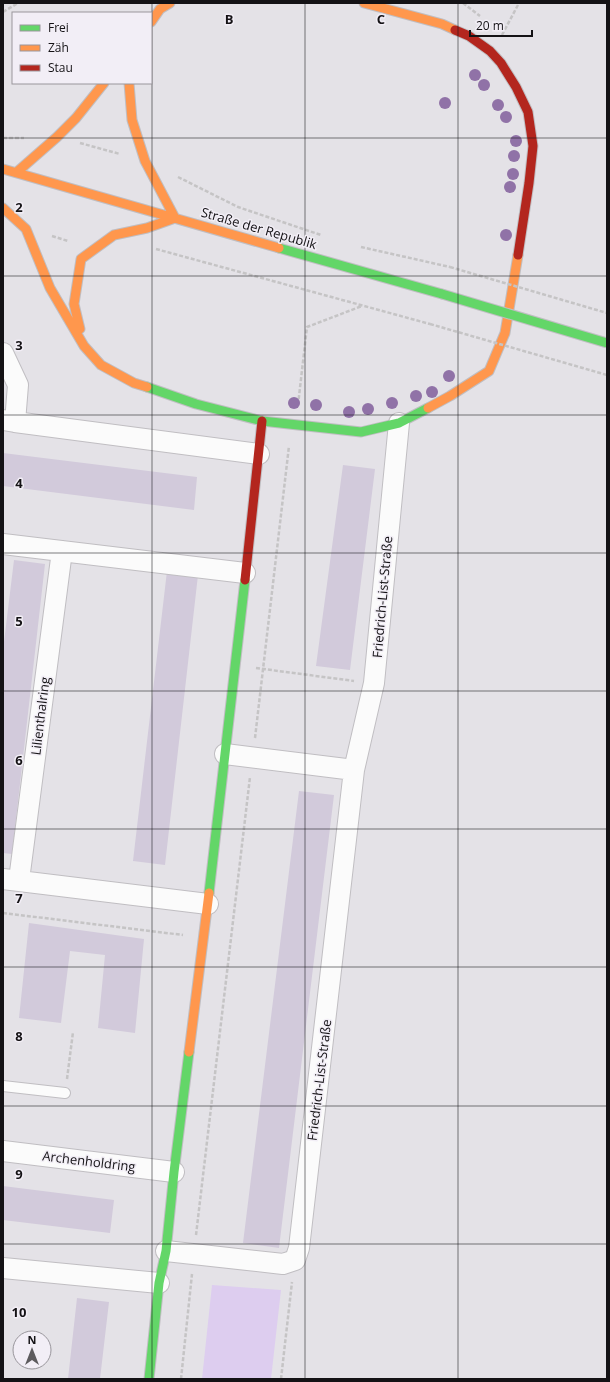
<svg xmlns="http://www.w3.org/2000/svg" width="610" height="1382" font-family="'Open Sans',sans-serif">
  <rect width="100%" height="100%" fill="#e4e2e7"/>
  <path fill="#ddcdef" d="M 212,1285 L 281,1290 L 271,1379 L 202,1379 Z"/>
  <path fill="#d2cadb" d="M 3,453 L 197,477 L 194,510 L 3,486 Z
    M 343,465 L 375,469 L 350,670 L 316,666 Z
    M 14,560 L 45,564 L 12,854 L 3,853 L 3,650 Z
    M 167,571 L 198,575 L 165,865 L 133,861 Z
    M 299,791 L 334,795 L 279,1248 L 243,1243 Z
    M 29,923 L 144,939 L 135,1033 L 98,1028 L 105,955 L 70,951 L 61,1023 L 19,1018 Z
    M 3,1186 L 114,1200 L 110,1233 L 3,1220 Z
    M 77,1298 L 109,1302 L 100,1379 L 68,1379 Z"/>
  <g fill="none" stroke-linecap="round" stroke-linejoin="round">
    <g stroke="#c0bec2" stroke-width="12">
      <path id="lane" d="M 3,1086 L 65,1093"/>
    </g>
    <g stroke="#c0bec2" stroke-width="22">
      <path id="street" d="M 3,353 L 18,385 L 15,422 L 3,420
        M 15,422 L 259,454
        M 3,544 L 245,573
        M 225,754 L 354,770
        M 3,879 L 208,904
        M 19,880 L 62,551
        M 3,1151 L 174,1172
        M 166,1251 L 283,1264 L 295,1260 L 299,1248 L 354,770 L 374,683 L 399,423
        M 3,1268 L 159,1283"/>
    </g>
    <g stroke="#c0bec2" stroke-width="11">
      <path id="fast" d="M 279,248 L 442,294
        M 147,387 L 196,404 L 262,421 L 361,432 L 399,423 L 428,408
        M 209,893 L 245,580
        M 149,1379 L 159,1283 L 166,1251 L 174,1172 L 189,1052"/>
    </g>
    <g stroke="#c0bec2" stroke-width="11">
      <path id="slow" d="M 364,3 L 442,24 L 455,30
        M 151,22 L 160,9 L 170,3
        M 129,83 L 132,120 L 145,161 L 175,218
        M 3,169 L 279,248
        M 17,172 L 57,137 L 76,118 L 104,83
        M 3,208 L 26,229 L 50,288 L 84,346 L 101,365 L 134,383 L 147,387
        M 80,329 L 74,304 L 81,259 L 114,235 L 147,228 L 175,218
        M 428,408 L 450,396 L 489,371 L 505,333 L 518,255
        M 189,1052 L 209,893"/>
    </g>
    <g stroke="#c0bec2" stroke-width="11">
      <path id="jam" d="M 455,30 L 469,36 L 490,51 L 501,63 L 516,87 L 528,112 L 533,146 L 529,183 L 518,255
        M 245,580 L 262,421"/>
    </g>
    <path stroke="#c5c4c5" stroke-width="2.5" stroke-dasharray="4 2" stroke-linecap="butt" d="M 463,3 L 480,16
      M 3,12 L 18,3
      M 502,35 L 519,3
      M 3,138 L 24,138
      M 80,143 L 120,154
      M 178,177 L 238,207 L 321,235
      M 52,236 L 68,241
      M 361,247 L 450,267
      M 156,249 L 430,324
      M 298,405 L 307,327 L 362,306
      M 256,668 L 354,681
      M 255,738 L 289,446
      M 3,913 L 183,935
      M 67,1079 L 73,1032
      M 196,1235 L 250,777
      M 181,1379 L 192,1274
      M 281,1379 L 292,1282"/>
    <use href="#lane" stroke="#fbfbfb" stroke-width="10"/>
    <use href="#street" stroke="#fbfbfb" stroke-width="20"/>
    <use href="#fast" stroke="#63d668" stroke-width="9"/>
    <use href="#slow" stroke="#ff974d" stroke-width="9"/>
    <use href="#jam" stroke="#b3261e" stroke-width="9"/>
    <g stroke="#c0bec2" stroke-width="11" stroke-linecap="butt">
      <path id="fast-bridge" d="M 442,294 L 607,343"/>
    </g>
    <path stroke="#c5c4c5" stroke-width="2.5" stroke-dasharray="4 2" stroke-linecap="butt" d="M 450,267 L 607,313
      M 430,324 L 607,375"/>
    <use href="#fast-bridge" stroke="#63d668" stroke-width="9"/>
  </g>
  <g fill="#9072a7">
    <circle cx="475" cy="75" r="6"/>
    <circle cx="484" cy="85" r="6"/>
    <circle cx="445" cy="103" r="6"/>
    <circle cx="498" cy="105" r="6"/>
    <circle cx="506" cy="117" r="6"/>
    <circle cx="516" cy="141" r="6"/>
    <circle cx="514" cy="156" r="6"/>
    <circle cx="513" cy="174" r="6"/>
    <circle cx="510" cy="187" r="6"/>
    <circle cx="506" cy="235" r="6"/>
    <circle cx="449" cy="376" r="6"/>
    <circle cx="432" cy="392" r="6"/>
    <circle cx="416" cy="396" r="6"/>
    <circle cx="294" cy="403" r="6"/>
    <circle cx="392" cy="403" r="6"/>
    <circle cx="316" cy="405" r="6"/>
    <circle cx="368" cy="409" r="6"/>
    <circle cx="349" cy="412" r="6"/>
  </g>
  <path fill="none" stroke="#141215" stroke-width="1" stroke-opacity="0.55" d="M 152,3 L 152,1379M 305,3 L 305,1379M 458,3 L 458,1379M 3,138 L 607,138M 3,276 L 607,276M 3,415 L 607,415M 3,553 L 607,553M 3,691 L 607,691M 3,829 L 607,829M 3,967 L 607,967M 3,1106 L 607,1106M 3,1244 L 607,1244"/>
  <g text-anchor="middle" stroke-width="3" stroke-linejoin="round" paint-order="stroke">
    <g font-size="13" fill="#141215" stroke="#f2eef6">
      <text transform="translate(259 228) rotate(16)" y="5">Straße der Republik</text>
      <text transform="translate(382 597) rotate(-85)" y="5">Friedrich-List-Straße</text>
      <text transform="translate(40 716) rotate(-83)" y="5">Lilienthalring</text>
      <text transform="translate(319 1080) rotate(-83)" y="5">Friedrich-List-Straße</text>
      <text transform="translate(89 1161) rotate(7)" y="5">Archenholdring</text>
    </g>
  </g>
  <g font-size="13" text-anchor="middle" font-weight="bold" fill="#141215" stroke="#f2eef6" stroke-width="3" stroke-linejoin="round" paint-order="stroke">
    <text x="229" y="24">B</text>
    <text x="381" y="24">C</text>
    <text x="19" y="212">2</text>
    <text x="19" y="350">3</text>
    <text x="19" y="488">4</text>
    <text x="19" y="626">5</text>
    <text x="19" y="765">6</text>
    <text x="19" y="903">7</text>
    <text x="19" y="1041">8</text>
    <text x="19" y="1179">9</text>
    <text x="19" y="1317">10</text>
  </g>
  <rect width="610" height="1382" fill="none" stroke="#141215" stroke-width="8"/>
  <rect x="12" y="12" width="140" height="72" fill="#f2eef6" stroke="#99969c"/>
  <rect x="20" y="25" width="20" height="6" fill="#63d668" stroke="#99969c"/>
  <text x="48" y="32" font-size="12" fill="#141215">Frei</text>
  <rect x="20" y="45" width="20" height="6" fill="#ff974d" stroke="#99969c"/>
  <text x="48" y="52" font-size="12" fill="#141215">Zäh</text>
  <rect x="20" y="65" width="20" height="6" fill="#b3261e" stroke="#99969c"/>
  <text x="48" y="72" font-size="12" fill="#141215">Stau</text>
  <g transform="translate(32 1350)"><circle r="19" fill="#f2eef6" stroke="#99969c"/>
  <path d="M0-3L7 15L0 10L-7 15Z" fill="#5d5b5e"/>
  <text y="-6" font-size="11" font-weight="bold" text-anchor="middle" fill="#141215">N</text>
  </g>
  <path d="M470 30v6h62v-6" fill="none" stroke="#141215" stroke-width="2"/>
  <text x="476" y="30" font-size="12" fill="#141215" stroke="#f2eef6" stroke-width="3" paint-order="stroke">20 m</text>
</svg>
